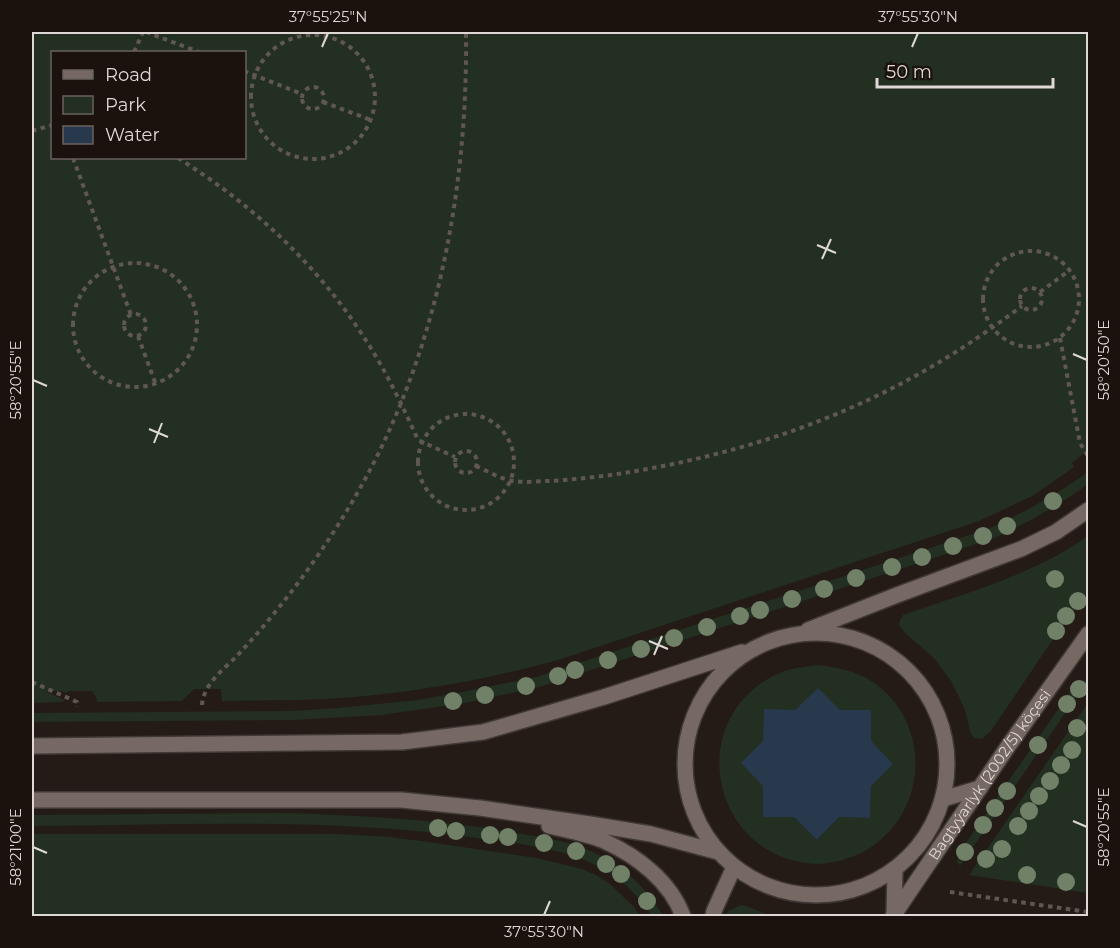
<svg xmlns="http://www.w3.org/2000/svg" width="1120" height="948" font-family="Montserrat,sans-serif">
  <rect width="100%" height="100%" fill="#251b16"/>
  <path fill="#222f21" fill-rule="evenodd" d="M 32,32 L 1088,32 L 1088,450 L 1072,463 L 1074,467 L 1034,495 L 979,521 L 558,660 C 487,679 415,693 341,698 C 301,701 261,700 222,701 L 221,689 L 194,689 L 182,701 L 97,702 L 96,697 L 92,691 L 69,691 L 66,693 L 60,691 L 45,691 L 64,700 L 63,702 L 32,703 ZM 52,52 L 244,52 L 244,158 L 52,158 Z
    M 1088,472 L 1088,484 C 1058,506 1026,524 992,539 L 539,687 L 465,703 L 381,715 L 293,720 L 32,722 L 32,713 L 292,711 L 338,708 L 418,700 L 462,692 L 536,677 L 988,529 C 1023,513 1056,495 1088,472 Z
    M 1088,536 L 1088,592 L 1047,648 L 991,731 L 982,739 L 974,738 L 971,734 L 965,710 L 959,697 L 951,681 L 934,658 L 905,633 L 899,625 L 899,622 L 903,615 C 966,593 1033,575 1088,536 Z
    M 817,665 C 837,667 856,671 873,682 C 934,724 928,817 863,852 C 849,859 832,864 816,864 C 711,859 682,719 777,674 C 790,668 803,667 817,665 ZM 764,710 L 871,710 L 870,818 L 839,817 L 817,840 L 794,817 L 763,817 Z
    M 1088,678 L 1088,680 L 960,866 L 957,862 L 959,853 L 1072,689 L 1078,683 Z
    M 1088,703 L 1088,893 L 969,875 Z
    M 280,813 C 355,815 430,819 504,831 C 534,836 566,839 593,852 C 623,866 647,888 663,916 L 651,916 C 636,888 604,866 574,856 C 536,844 493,840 453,835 C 314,818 172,825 32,826 L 32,815 Z
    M 32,834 L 337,834 L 389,837 L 428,842 L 537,858 L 582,869 L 596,875 L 611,885 L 633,906 L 640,916 L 32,916 Z
    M 741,905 L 746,906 L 771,916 L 725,916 L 728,911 Z"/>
  <path fill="#28394d" d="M 818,688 L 840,710 L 871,710 L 871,741 L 893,764 L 871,786 L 870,818 L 839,817 L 817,840 L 794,817 L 763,817 L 763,786 L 741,763 L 763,741 L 764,709 L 795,710 Z"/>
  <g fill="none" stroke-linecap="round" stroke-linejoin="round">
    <g stroke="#403835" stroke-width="18">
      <g id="minor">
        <path d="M 808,630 L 897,595 L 1021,549 L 1056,532 L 1088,510"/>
        <circle cx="816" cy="764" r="131"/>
        <path d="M 32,746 L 402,742 L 483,732 L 604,697 L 742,652"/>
        <path d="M 943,799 L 980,788"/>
        <path d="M 32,800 L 401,800 L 480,808 L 590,824 L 651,834 L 718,852"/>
        <path d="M 549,826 C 566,830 588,834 604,841 C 637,856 670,881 683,916"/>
        <path d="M 894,915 L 895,869"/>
        <path d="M 713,916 L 714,911 L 734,867"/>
        <path id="s1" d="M 893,916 L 1009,745 L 1088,634"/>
      </g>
    </g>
    <path stroke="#605753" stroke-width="4" stroke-dasharray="4.5 4.5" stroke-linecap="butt" d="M 146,32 L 199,52
      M251 97a62 62 0 1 1 124 0a62 62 0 1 1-124 0Z
      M 134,52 L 143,32
      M 244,71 L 302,94
      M302 98a11 11 0 1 1 22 0a11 11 0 1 1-22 0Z
      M 323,102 L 371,120
      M 32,131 L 52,125
      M 73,158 L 131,315
      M 178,158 C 253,205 319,266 367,342 C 387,373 403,407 418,440 L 455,457
      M983 299a48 48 0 1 1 96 0a48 48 0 1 1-96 0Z
      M73 325a62 62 0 1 1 124 0a62 62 0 1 1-124 0Z
      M1020 299a11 11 0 1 1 22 0a11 11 0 1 1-22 0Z
      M 1040,292 L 1070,270
      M124 325a11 11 0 1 1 22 0a11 11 0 1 1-22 0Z
      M 138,336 L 156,385
      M 1060,338 L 1080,443 L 1088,456
      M418 462a48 48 0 1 1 96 0a48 48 0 1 1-96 0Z
      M455 462a11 11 0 1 1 22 0a11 11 0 1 1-22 0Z
      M 476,466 C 487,471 503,480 514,481 C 526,483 539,481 550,481 C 579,479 608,476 636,471 C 736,454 835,422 924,371 C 958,352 991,329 1022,306
      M 32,682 L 77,702 L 77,707
      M 202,705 C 203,686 222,670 235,658 C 282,608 325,550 359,490 C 437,353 468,189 466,32
      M 950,892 L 1088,912"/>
    <use href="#minor" stroke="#766963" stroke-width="15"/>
  </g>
  <g fill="#708168">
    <circle cx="1053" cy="501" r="9"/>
    <circle cx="1007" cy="526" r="9"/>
    <circle cx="983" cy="536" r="9"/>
    <circle cx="953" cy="546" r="9"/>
    <circle cx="922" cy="557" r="9"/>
    <circle cx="892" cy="567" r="9"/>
    <circle cx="856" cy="578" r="9"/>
    <circle cx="1055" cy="579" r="9"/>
    <circle cx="824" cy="589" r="9"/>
    <circle cx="792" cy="599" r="9"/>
    <circle cx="1078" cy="601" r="9"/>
    <circle cx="760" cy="610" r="9"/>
    <circle cx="740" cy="616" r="9"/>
    <circle cx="1066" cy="616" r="9"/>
    <circle cx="707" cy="627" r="9"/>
    <circle cx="1056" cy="631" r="9"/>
    <circle cx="674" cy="638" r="9"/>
    <circle cx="641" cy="649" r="9"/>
    <circle cx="608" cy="660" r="9"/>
    <circle cx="575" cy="670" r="9"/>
    <circle cx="558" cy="676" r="9"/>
    <circle cx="526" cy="686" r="9"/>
    <circle cx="1079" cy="689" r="9"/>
    <circle cx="485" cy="695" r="9"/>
    <circle cx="453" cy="701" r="9"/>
    <circle cx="1067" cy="704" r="9"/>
    <circle cx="1077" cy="728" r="9"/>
    <circle cx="1038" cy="745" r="9"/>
    <circle cx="1072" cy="750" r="9"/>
    <circle cx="1061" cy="765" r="9"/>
    <circle cx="1050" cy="781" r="9"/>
    <circle cx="1007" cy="791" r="9"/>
    <circle cx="1039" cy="796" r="9"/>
    <circle cx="995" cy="808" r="9"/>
    <circle cx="1029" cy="811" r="9"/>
    <circle cx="983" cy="825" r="9"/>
    <circle cx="1018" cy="826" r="9"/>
    <circle cx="438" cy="828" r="9"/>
    <circle cx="456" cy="831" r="9"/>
    <circle cx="490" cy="835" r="9"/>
    <circle cx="508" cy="837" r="9"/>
    <circle cx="544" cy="843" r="9"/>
    <circle cx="1002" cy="849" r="9"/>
    <circle cx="576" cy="851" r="9"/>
    <circle cx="965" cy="852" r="9"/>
    <circle cx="986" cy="859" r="9"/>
    <circle cx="606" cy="864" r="9"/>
    <circle cx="621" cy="874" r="9"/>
    <circle cx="1027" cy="875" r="9"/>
    <circle cx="1066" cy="882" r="9"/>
    <circle cx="647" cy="901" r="9"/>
  </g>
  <path fill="none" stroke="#dfd8d5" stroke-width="2" d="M 322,47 L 328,33M 912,47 L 918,33M 817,245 L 836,253M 822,259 L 831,239M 1073,354 L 1087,360M 33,380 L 47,386M 149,429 L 168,437M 154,443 L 162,423M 649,641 L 668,649M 654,655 L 662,636M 1073,821 L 1087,827M 33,847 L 47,853M 544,915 L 550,901"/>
  <g text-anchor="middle" stroke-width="5" stroke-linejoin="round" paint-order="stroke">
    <g font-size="15" fill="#dfd8d5" stroke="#1b120d">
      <text dy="5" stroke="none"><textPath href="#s1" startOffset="171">Bagtyýarlyk (2002/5) köçesi</textPath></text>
    </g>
  </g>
  <rect width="1120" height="948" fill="none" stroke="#1b120d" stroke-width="66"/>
  <rect x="51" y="51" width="195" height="108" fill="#1b120d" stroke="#69615d" stroke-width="1.5"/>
  <rect x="63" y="70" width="30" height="9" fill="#766963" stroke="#69615d" stroke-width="1.5"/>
  <text x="105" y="81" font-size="18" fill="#dfd8d5">Road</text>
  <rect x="63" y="96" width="30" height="18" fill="#222f21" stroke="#69615d" stroke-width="1.5"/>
  <text x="105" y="111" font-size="18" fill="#dfd8d5">Park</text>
  <rect x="63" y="126" width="30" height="18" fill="#28394d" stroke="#69615d" stroke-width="1.5"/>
  <text x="105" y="141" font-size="18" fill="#dfd8d5">Water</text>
  <path d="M877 78v9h176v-9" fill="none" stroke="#dfd8d5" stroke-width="3"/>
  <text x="886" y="78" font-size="18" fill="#dfd8d5" stroke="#1b120d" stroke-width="4.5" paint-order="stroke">50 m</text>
  <rect x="33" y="33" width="1054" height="882" fill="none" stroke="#dfd8d5" stroke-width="2"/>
  <g font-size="15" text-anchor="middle" fill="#dfd8d5">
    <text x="328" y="22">37°55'25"N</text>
    <text x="918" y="22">37°55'30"N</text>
    <text transform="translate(1104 360) rotate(-90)" y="5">58°20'50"E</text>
    <text transform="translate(16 380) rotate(-90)" y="5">58°20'55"E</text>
    <text transform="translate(1104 827) rotate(-90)" y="5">58°20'55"E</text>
    <text transform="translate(16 847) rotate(-90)" y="5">58°21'00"E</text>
    <text x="544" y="937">37°55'30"N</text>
  </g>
</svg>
